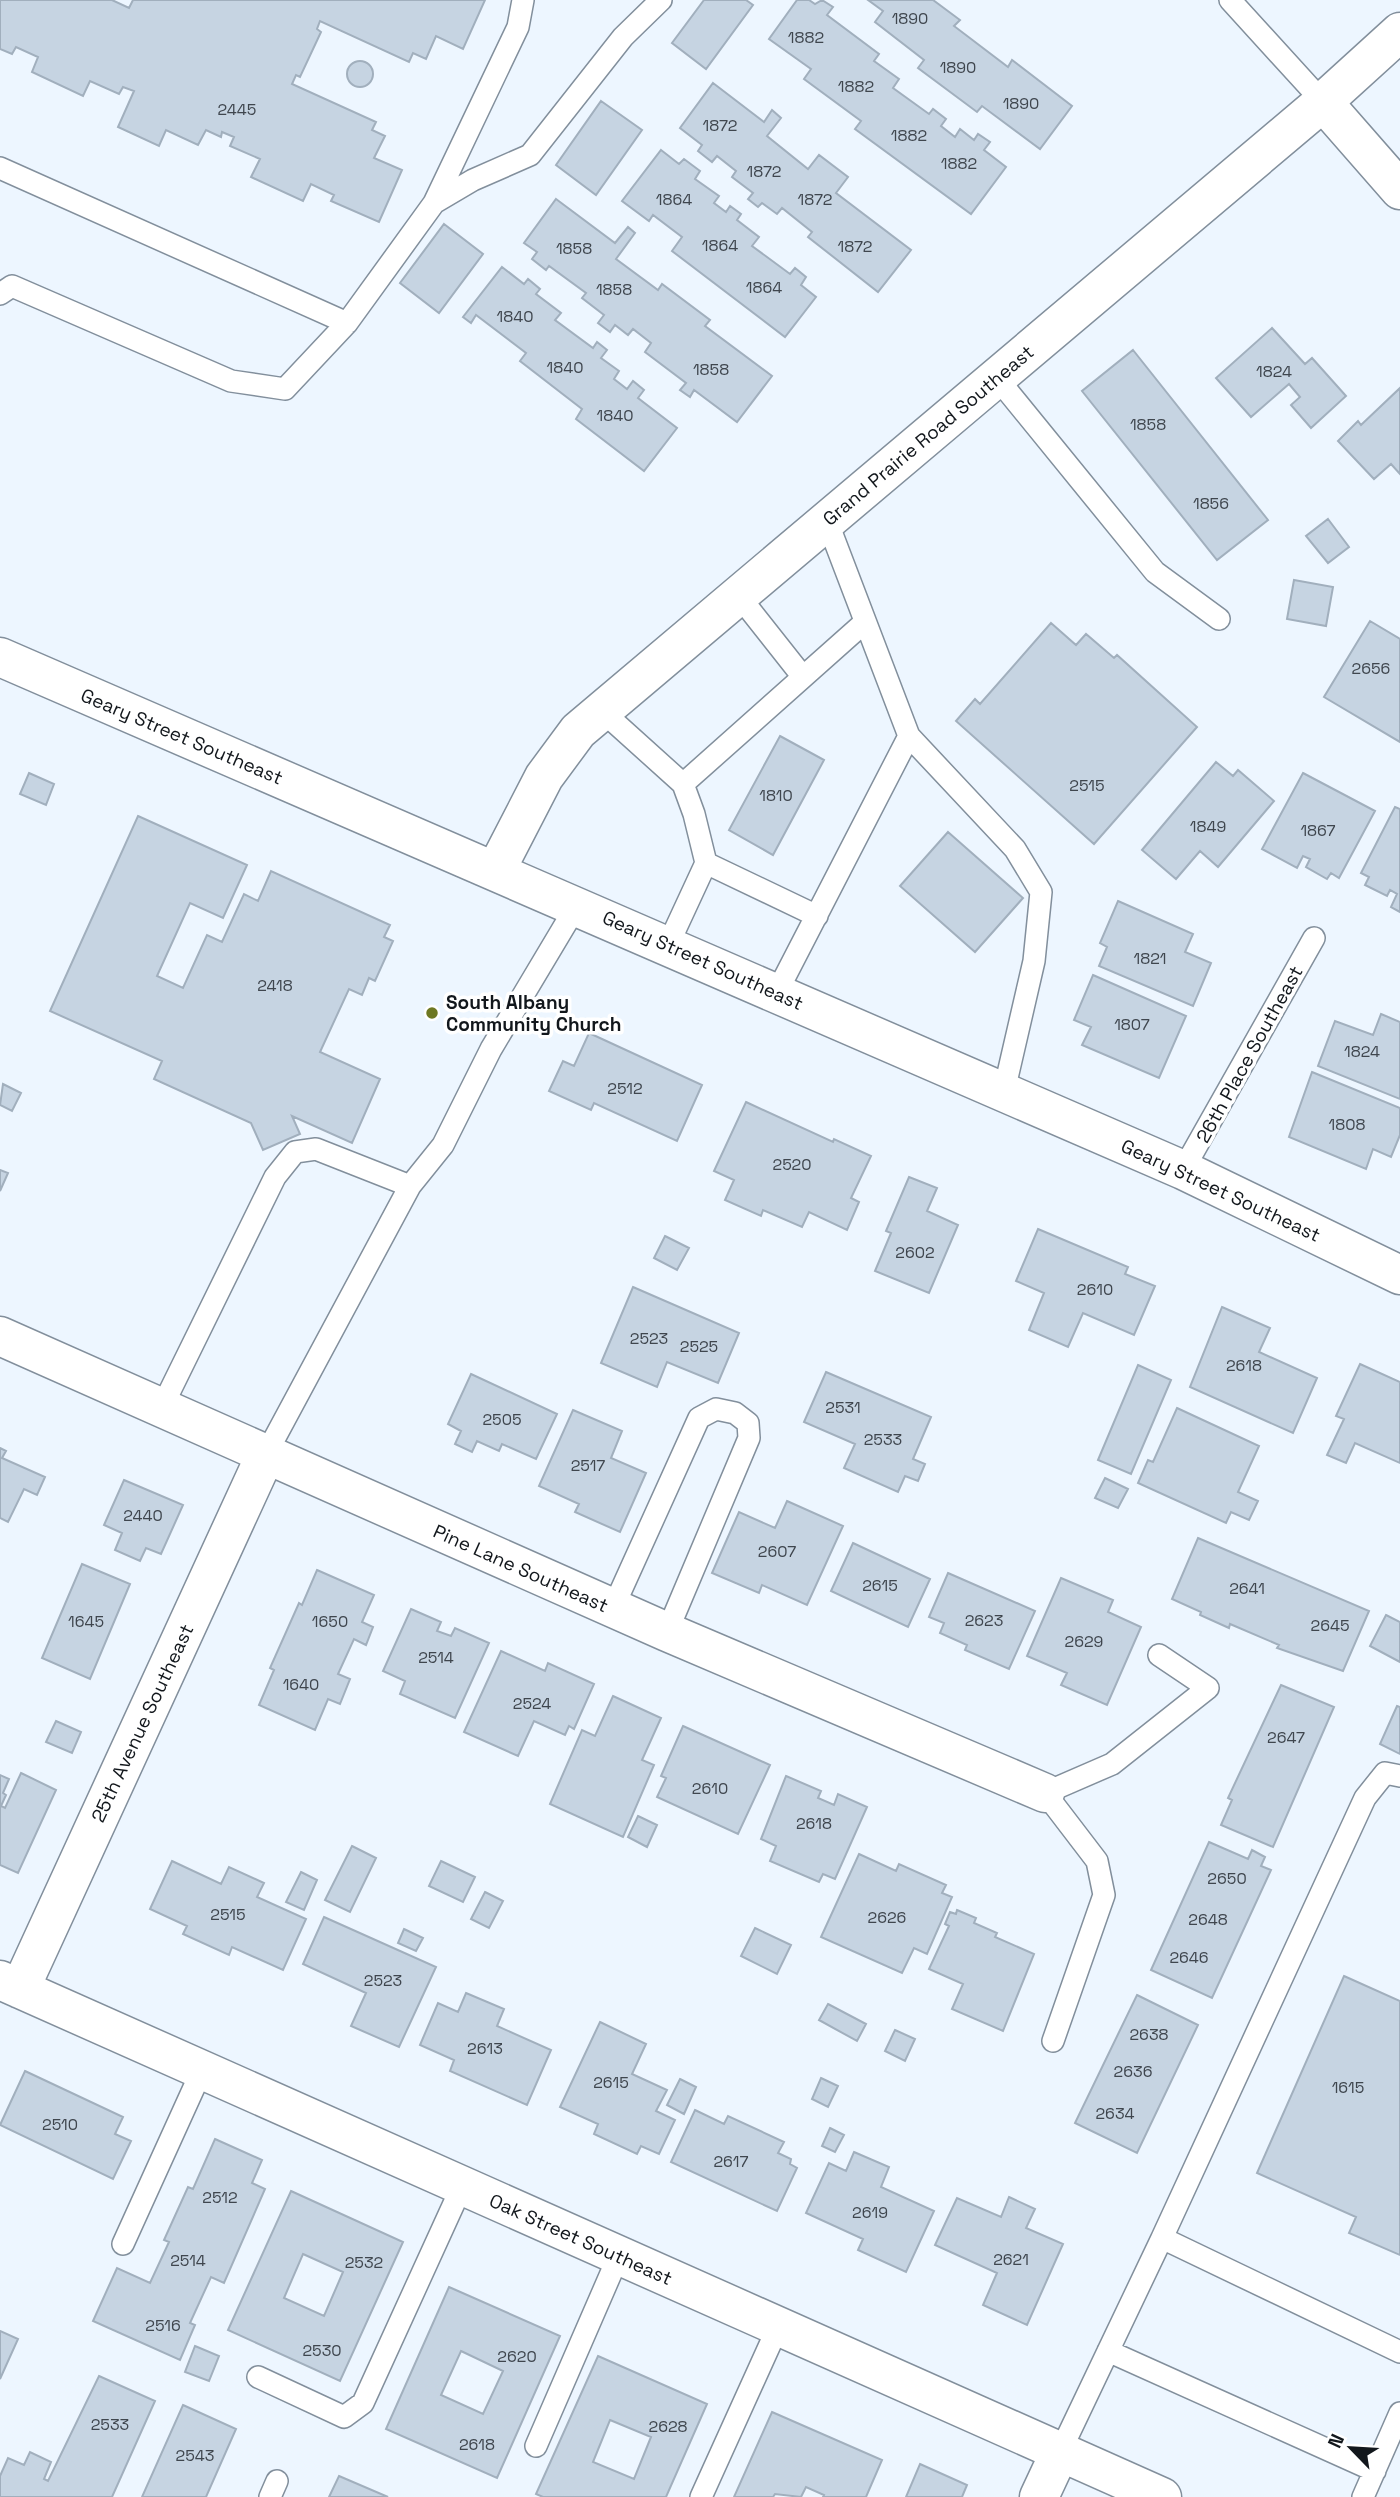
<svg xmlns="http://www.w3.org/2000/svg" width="1400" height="2497" font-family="'Space Grotesk',sans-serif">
  <rect width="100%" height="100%" fill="#edf6ff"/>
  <path fill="#c6d4e2" stroke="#a1afbd" stroke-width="2" fill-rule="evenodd" d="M 0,0 L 112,0 L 129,8 L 133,0 L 485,0 L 463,49 L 436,36 L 426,59 L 413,53 L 409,62 L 320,21 L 317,29 L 321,32 L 300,77 L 296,75 L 292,84 L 376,122 L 372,130 L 385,136 L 374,158 L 402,170 L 379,222 L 331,201 L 334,195 L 311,184 L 303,201 L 251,177 L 260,159 L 230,146 L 234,137 L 222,132 L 221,137 L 206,130 L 198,145 L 166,130 L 159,146 L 118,127 L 134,91 L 123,87 L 119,94 L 90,81 L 83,96 L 32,72 L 38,57 L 16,47 L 12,54 L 0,49 Z
    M 704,0 L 746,0 L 753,5 L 706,69 L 672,43 Z
    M 797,0 L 809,0 L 815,4 L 822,0 L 833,7 L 827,15 L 879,54 L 874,61 L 899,79 L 893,88 L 929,114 L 933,109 L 946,119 L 941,126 L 955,137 L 960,129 L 974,140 L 978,134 L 990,142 L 984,150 L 1006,167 L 971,214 L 855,129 L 861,121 L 804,79 L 811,69 L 769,39 Z
    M 868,0 L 933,0 L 960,20 L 954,26 L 1008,67 L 1012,60 L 1072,106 L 1040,149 L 982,106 L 977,112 L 918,68 L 924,60 L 875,22 L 883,11 Z
    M347 74a13 13 0 1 1 26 0a13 13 0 1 1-26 0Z
    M 713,83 L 764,122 L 772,110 L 781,118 L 767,136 L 808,169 L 819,155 L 848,177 L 836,193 L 911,250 L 878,292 L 808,237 L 812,232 L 782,208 L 777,214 L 762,203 L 758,207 L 748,199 L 753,193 L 732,177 L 736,171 L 717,156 L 712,162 L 698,151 L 702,145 L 680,128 Z
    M 601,101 L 642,130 L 596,195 L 556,165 Z
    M 661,150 L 679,164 L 684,159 L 700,171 L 695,179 L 719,196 L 714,203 L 726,212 L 730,206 L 741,214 L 737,220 L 759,237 L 752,246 L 790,274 L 795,268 L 806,277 L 801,285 L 816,297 L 785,337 L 672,251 L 682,237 L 653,215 L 649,221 L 622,201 Z
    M 556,199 L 615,243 L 628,227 L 635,233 L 616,259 L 658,290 L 662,284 L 710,320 L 705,326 L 772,376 L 737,422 L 694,390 L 690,397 L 680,390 L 686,383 L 645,352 L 651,343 L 633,329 L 628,335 L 615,325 L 610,332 L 598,323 L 604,315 L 582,298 L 586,293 L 549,266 L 546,270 L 532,259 L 537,252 L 524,243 Z
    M 444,224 L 483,254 L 439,313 L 400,283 Z
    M 502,267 L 524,284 L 528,279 L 540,289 L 536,294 L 561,313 L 555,320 L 593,348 L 597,342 L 607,350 L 601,358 L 619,371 L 614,379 L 627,389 L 633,381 L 644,390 L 638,398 L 677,428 L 644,471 L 576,419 L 582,409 L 520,361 L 526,353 L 476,315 L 471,323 L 463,317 Z
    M 1272,328 L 1305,364 L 1312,358 L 1346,396 L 1311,428 L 1291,405 L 1300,397 L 1289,384 L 1251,417 L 1216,378 Z
    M 1133,350 L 1268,520 L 1217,560 L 1082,391 Z
    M 1400,388 L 1400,474 L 1391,464 L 1374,479 L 1338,441 L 1358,421 L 1361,425 Z
    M 1328,519 L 1349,547 L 1328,563 L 1306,536 Z
    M 1294,580 L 1333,587 L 1326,626 L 1287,619 Z
    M 1370,621 L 1400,639 L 1400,742 L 1324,697 Z
    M 1051,623 L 1076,645 L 1086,634 L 1114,658 L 1117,655 L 1197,727 L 1094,844 L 956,721 L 975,699 L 980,704 Z
    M 780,736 L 824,760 L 773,855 L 729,830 Z
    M 1216,762 L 1233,776 L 1238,770 L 1274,801 L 1218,867 L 1200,851 L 1176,879 L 1142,850 Z
    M 29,773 L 54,784 L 46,805 L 20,794 Z
    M 1303,773 L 1375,811 L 1339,878 L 1331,873 L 1327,879 L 1306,867 L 1310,859 L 1303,856 L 1297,868 L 1262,849 Z
    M 1395,807 L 1400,809 L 1400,912 L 1391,907 L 1397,894 L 1390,890 L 1387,896 L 1365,885 L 1369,877 L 1361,873 Z
    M 138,816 L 247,865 L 223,918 L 190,903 L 157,976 L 183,988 L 207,935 L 222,942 L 244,894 L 258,901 L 271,871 L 390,925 L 384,937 L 393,941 L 375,981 L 369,978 L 362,995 L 349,989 L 320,1052 L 380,1079 L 352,1143 L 292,1116 L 300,1134 L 263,1150 L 251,1123 L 154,1079 L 162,1061 L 50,1011 Z
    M 948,832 L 1023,898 L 975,952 L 900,886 Z
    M 1118,901 L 1193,934 L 1185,952 L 1211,963 L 1193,1006 L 1099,966 L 1107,947 L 1100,943 Z
    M 1093,975 L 1186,1016 L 1159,1078 L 1082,1045 L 1091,1027 L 1074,1020 Z
    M 1381,1014 L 1400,1022 L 1400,1099 L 1318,1066 L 1335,1021 L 1373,1035 Z
    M 589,1033 L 702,1085 L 677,1141 L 594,1103 L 591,1110 L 549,1091 L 563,1061 L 574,1066 Z
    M 1312,1072 L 1400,1108 L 1400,1135 L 1391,1157 L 1373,1149 L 1366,1169 L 1289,1137 Z
    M 3,1084 L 21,1093 L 12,1111 L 0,1105 Z
    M 746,1102 L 833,1142 L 834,1139 L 871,1156 L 851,1198 L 859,1202 L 847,1230 L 809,1212 L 802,1227 L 763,1210 L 761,1216 L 725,1200 L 734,1180 L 714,1171 Z
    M 0,1170 L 8,1173 L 0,1191 Z
    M 909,1177 L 937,1188 L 927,1211 L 958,1225 L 929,1293 L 875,1271 L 891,1233 L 886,1231 Z
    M 1038,1229 L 1128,1267 L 1125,1274 L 1155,1286 L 1134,1335 L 1083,1313 L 1068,1347 L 1029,1330 L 1044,1293 L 1016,1281 Z
    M 665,1236 L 689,1248 L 677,1270 L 654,1258 Z
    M 633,1287 L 739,1333 L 718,1383 L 667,1362 L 657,1387 L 601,1363 Z
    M 1222,1307 L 1270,1328 L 1259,1352 L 1317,1378 L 1293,1433 L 1190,1387 Z
    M 1360,1364 L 1400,1382 L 1400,1463 L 1355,1443 L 1346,1463 L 1327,1455 L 1344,1419 L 1336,1416 Z
    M 1138,1365 L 1171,1380 L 1131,1474 L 1098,1460 Z
    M 826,1372 L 931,1417 L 913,1459 L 925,1464 L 918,1481 L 905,1476 L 898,1492 L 844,1468 L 855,1444 L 804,1422 Z
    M 471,1374 L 557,1414 L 536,1459 L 502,1444 L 499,1451 L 477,1441 L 472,1452 L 455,1444 L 461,1431 L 448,1424 Z
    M 1177,1408 L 1259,1446 L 1238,1492 L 1258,1501 L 1249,1520 L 1231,1512 L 1226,1523 L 1138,1483 L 1148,1460 L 1153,1462 Z
    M 573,1410 L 622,1431 L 611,1458 L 646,1473 L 620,1532 L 575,1512 L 579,1504 L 539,1486 Z
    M 0,1448 L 6,1451 L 2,1458 L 45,1477 L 37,1495 L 24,1489 L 8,1522 L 0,1518 Z
    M 1105,1478 L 1128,1489 L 1118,1508 L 1095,1498 Z
    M 124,1480 L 183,1505 L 161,1554 L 146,1548 L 140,1561 L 115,1550 L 122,1533 L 104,1525 Z
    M 787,1501 L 843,1526 L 807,1605 L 762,1585 L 759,1593 L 712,1573 L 739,1512 L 775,1528 Z
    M 1198,1538 L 1369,1611 L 1343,1671 L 1277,1648 L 1279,1645 L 1230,1624 L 1229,1628 L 1200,1615 L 1201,1612 L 1172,1599 Z
    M 853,1543 L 930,1579 L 908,1627 L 831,1591 Z
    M 82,1564 L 130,1584 L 90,1679 L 42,1658 Z
    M 317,1570 L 374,1595 L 362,1622 L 373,1627 L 366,1645 L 354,1639 L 338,1674 L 350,1679 L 340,1704 L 328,1699 L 315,1730 L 259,1705 L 274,1670 L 270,1668 L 299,1603 L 302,1605 Z
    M 948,1573 L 1035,1611 L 1009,1669 L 965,1650 L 967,1645 L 940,1633 L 944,1623 L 929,1617 Z
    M 1061,1578 L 1113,1600 L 1108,1612 L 1141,1627 L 1107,1705 L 1061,1685 L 1067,1673 L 1027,1656 Z
    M 411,1609 L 441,1622 L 437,1631 L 451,1636 L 455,1628 L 489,1643 L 455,1718 L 400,1694 L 405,1681 L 383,1671 Z
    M 1386,1615 L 1400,1622 L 1400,1662 L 1370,1646 Z
    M 501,1651 L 545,1671 L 548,1663 L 594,1684 L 574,1729 L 569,1726 L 565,1735 L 534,1721 L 518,1756 L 464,1732 Z
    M 1281,1685 L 1334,1707 L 1273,1847 L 1221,1825 L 1232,1800 L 1228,1798 Z
    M 613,1696 L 661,1718 L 642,1760 L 654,1765 L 623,1837 L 550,1804 L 582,1730 L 595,1736 Z
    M 1397,1706 L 1400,1707 L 1400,1754 L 1380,1744 Z
    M 56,1721 L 81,1732 L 72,1753 L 46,1742 Z
    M 683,1726 L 770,1765 L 738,1834 L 657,1797 L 666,1778 L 661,1776 Z
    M 21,1773 L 56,1790 L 18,1873 L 0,1865 L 0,1775 L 9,1779 L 3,1793 L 6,1795 L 1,1806 L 5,1808 Z
    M 786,1776 L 821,1791 L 818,1798 L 834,1805 L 838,1794 L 867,1807 L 835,1879 L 823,1874 L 819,1882 L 770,1861 L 776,1846 L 761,1839 Z
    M 638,1816 L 657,1825 L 647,1847 L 628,1837 Z
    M 1209,1842 L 1248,1859 L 1252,1850 L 1265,1857 L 1261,1866 L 1271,1870 L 1212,1998 L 1151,1970 Z
    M 352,1846 L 376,1858 L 350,1912 L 325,1900 Z
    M 859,1854 L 896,1871 L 899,1864 L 946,1885 L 942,1893 L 952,1897 L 927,1954 L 914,1948 L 902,1973 L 821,1937 Z
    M 172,1861 L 221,1884 L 229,1867 L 264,1883 L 257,1897 L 306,1919 L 283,1970 L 232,1947 L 229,1955 L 183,1934 L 187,1926 L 150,1909 Z
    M 441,1861 L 475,1877 L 463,1902 L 429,1886 Z
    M 301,1872 L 317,1880 L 304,1910 L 286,1902 Z
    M 485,1892 L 503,1901 L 489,1928 L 471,1919 Z
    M 957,1910 L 976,1918 L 974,1923 L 997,1933 L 995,1937 L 1034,1954 L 1003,2031 L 952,2009 L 963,1984 L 929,1969 L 949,1926 L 945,1924 L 950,1912 L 956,1914 Z
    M 324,1917 L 436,1967 L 399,2047 L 351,2026 L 366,1993 L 303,1964 Z
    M 755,1928 L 791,1945 L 777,1974 L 741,1956 Z
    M 404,1929 L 423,1938 L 416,1951 L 398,1943 Z
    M 1344,1976 L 1400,2001 L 1400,2255 L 1349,2233 L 1356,2217 L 1257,2173 Z
    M 466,1993 L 504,2009 L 497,2026 L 551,2050 L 527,2105 L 450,2071 L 454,2060 L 420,2045 L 438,2003 L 458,2012 Z
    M 1137,1995 L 1198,2025 L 1137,2153 L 1075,2123 Z
    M 828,2004 L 866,2024 L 857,2041 L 819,2020 Z
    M 600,2022 L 646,2044 L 632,2074 L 667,2090 L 656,2111 L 675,2120 L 659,2154 L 641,2146 L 637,2154 L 594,2134 L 598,2124 L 560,2107 Z
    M 895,2030 L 915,2039 L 905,2061 L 885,2051 Z
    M 25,2071 L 123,2117 L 115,2134 L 131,2141 L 113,2179 L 0,2125 Z
    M 821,2078 L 838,2086 L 828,2107 L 812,2099 Z
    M 680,2079 L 696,2087 L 684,2114 L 667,2105 Z
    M 695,2110 L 724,2124 L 728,2116 L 784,2142 L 778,2153 L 791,2159 L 790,2164 L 797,2168 L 777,2211 L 671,2162 Z
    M 830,2128 L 844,2135 L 835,2152 L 822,2146 Z
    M 215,2139 L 262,2160 L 252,2183 L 265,2189 L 224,2283 L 211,2277 L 190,2323 L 195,2325 L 180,2360 L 93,2321 L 117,2268 L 150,2283 L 169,2242 L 164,2240 L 188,2187 L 193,2189 Z
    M 854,2152 L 889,2167 L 881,2187 L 934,2211 L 906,2272 L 858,2250 L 863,2239 L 806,2213 L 829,2163 L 846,2171 Z
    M 291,2191 L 403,2242 L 340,2381 L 228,2330 ZM 303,2254 L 343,2272 L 324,2316 L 284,2298 Z
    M 1009,2197 L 1035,2209 L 1026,2228 L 1063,2244 L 1027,2325 L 983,2305 L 997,2273 L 935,2245 L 957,2198 L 1001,2217 Z
    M 449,2287 L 560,2336 L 497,2478 L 386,2429 ZM 461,2351 L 503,2371 L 483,2414 L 441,2395 Z
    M 0,2331 L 18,2339 L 0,2379 Z
    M 195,2346 L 219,2356 L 209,2381 L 185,2372 Z
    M 598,2356 L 707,2404 L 666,2497 L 543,2497 L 536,2494 ZM 610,2420 L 651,2437 L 634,2479 L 593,2462 Z
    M 99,2376 L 155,2401 L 112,2497 L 0,2497 L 0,2476 L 8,2458 L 24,2465 L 30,2452 L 51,2462 L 44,2479 L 48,2481 Z
    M 183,2405 L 236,2429 L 206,2497 L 142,2497 Z
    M 772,2412 L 882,2460 L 866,2497 L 823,2497 L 824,2495 L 806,2487 L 801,2497 L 775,2494 L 773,2497 L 734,2497 Z
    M 920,2464 L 967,2485 L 962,2497 L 906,2497 Z
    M 339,2476 L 388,2497 L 329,2497 Z"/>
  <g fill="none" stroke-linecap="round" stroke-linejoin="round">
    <g stroke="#828f9c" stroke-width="24">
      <path id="service" d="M 1230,0 L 1323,102
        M 0,168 L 347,323
        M 434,203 L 518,27 L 523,0
        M 0,294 L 12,286 L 231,381 L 285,389 L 347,323 L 434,203 L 473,180 L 530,155 L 623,37 L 661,0
        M 997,378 L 1155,572 L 1219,619
        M 827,521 L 909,736 L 1015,849 L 1041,892 L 1034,961 L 1004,1091
        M 739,596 L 803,677
        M 602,711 L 683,784 L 694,814 L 706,863 L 668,945
        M 683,784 L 865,622
        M 706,863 L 817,916
        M 777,992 L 909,736
        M 1183,1170 L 1314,938
        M 161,1409 L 275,1177 L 295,1152 L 316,1149 L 410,1186
        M 265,1456 L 410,1186 L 443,1145 L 491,1049 L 577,905
        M 613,1608 L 699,1418 L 716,1409 L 735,1413 L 748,1423 L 749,1438 L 667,1632
        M 1053,2041 L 1104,1895 L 1097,1861 L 1045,1793 L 1112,1764 L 1208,1688 L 1159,1655
        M 1162,2238 L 1365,1798 L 1385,1773 L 1400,1776
        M 123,2244 L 202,2070
        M 1108,2351 L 1375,2471
        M 258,2377 L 344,2417 L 363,2403 L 462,2186
        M 536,2446 L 619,2255
        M 1060,2452 L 1162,2238 L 1400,2352
        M 270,2497 L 277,2481
        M 701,2497 L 778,2327
        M 1363,2497 L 1400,2413"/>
    </g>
    <g stroke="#828f9c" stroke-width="41">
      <path id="minor" d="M 1323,102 L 1400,190
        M 0,1336 L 667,1632 L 1045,1793
        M 0,1980 L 1162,2497
        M 20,1989 L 265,1456
        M 1039,2497 L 1060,2452"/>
    </g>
    <g stroke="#828f9c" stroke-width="41">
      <path id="secondary" d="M 0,657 L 1183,1170 L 1400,1275
        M 496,870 L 544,777 L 578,731 L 1323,102 L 1400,32"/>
    </g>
    <use href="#service" stroke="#fff" stroke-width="21"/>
    <use href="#minor" stroke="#fff" stroke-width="38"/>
    <use href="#secondary" stroke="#fff" stroke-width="38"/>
  </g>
  <circle fill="#6e7822" stroke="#fff" stroke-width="2.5" cx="432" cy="1013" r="7"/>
  <g text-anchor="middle" stroke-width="7" stroke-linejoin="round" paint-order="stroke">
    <g font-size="16" fill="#3f464e">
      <text x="910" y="24">1890</text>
      <text x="806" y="43">1882</text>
      <text x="958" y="73">1890</text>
      <text x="856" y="92">1882</text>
      <text x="1021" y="109">1890</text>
      <text x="237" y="115">2445</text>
      <text x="720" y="131">1872</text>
      <text x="909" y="141">1882</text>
      <text x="959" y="169">1882</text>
      <text x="764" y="177">1872</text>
      <text x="674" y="205">1864</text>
      <text x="815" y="205">1872</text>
      <text x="720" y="251">1864</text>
      <text x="855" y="252">1872</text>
      <text x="574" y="254">1858</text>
      <text x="764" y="293">1864</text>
      <text x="614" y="295">1858</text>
      <text x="515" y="322">1840</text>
      <text x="565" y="373">1840</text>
      <text x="711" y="375">1858</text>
      <text x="1274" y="377">1824</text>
      <text x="615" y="421">1840</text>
      <text x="1148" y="430">1858</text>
      <text x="1211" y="509">1856</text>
      <text x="1371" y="674">2656</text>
      <text x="1087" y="791">2515</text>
      <text x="776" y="801">1810</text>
      <text x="1208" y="832">1849</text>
      <text x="1318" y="836">1867</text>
      <text x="1150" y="964">1821</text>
      <text x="275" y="991">2418</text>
      <text x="1132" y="1030">1807</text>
      <text x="1362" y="1057">1824</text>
      <text x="625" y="1094">2512</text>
      <text x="1347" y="1130">1808</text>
      <text x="792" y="1170">2520</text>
      <text x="915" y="1258">2602</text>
      <text x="1095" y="1295">2610</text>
      <text x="649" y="1344">2523</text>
      <text x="699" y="1352">2525</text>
      <text x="1244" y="1371">2618</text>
      <text x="843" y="1413">2531</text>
      <text x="502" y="1425">2505</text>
      <text x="883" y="1445">2533</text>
      <text x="588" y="1471">2517</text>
      <text x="143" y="1521">2440</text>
      <text x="777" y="1557">2607</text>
      <text x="880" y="1591">2615</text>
      <text x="1247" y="1594">2641</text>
      <text x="984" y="1626">2623</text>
      <text x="86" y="1627">1645</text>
      <text x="330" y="1627">1650</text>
      <text x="1330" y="1631">2645</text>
      <text x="1084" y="1647">2629</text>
      <text x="436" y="1663">2514</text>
      <text x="301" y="1690">1640</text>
      <text x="532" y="1709">2524</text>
      <text x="1286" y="1743">2647</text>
      <text x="710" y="1794">2610</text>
      <text x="814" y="1829">2618</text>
      <text x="1227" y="1884">2650</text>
      <text x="228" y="1920">2515</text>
      <text x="887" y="1923">2626</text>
      <text x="1208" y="1925">2648</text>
      <text x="1189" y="1963">2646</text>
      <text x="383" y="1986">2523</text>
      <text x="1149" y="2040">2638</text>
      <text x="485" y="2054">2613</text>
      <text x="1133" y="2077">2636</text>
      <text x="611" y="2088">2615</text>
      <text x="1348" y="2093">1615</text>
      <text x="1115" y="2119">2634</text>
      <text x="60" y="2130">2510</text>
      <text x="731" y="2167">2617</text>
      <text x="220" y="2203">2512</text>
      <text x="870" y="2218">2619</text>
      <text x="1011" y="2265">2621</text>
      <text x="188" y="2266">2514</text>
      <text x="364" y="2268">2532</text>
      <text x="163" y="2331">2516</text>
      <text x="322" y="2356">2530</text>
      <text x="517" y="2362">2620</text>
      <text x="110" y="2430">2533</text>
      <text x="668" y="2432">2628</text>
      <text x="477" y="2450">2618</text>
      <text x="195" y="2461">2543</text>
    </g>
    <g font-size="19" fill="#12171c" stroke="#fff">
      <text transform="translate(928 435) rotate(-40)" y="7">Grand Prairie Road Southeast</text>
      <text transform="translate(182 736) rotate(23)" y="7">Geary Street Southeast</text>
      <text transform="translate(703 960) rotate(24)" y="7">Geary Street Southeast</text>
      <text transform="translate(1249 1054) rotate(-61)" y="7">26th Place Southeast</text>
      <text transform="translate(1221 1190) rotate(25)" y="7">Geary Street Southeast</text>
      <text transform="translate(521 1568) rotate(24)" y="7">Pine Lane Southeast</text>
      <text transform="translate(142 1723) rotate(-65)" y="7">25th Avenue Southeast</text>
      <text transform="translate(581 2239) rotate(24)" y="7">Oak Street Southeast</text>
    </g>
    <g font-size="19" font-weight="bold" fill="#12171c" stroke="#fff" text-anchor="start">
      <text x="446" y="1009">South Albany<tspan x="446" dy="22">Community Church</tspan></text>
    </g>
  </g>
  <g transform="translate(1351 2448) rotate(295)" stroke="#ffffff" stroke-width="5" paint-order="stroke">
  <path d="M0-5L12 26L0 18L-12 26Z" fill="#12171c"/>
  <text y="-10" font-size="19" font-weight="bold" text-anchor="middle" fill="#12171c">N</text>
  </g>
</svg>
